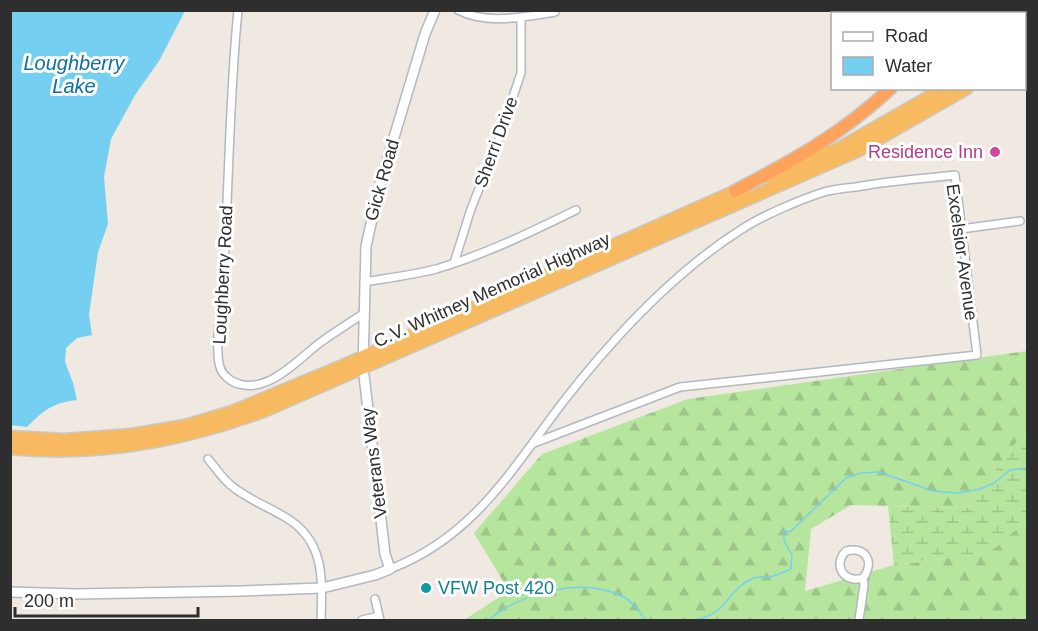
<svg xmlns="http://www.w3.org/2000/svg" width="1038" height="631" font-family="Helvetica,sans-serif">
  <defs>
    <pattern id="forest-firs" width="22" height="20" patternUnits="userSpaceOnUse" patternTransform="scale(1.5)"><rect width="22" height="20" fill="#b6e59e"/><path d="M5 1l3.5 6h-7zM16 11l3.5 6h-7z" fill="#9dc588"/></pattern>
    <pattern id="wetland-marsh" width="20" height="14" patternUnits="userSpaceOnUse" patternTransform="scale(1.5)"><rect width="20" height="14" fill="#b6e59e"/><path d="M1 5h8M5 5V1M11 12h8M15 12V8" fill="none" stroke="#9dc588"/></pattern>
  </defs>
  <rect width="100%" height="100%" fill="#efe9e1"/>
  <path fill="url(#forest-firs)" d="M 1027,351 L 1027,434 L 1021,436 L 968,508 L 851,505 L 811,529 L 805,591 L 894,565 L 989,553 L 1027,520 L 1027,620 L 464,620 L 509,591 L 474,533 L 542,454 L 688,399 Z"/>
  <path fill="url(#wetland-marsh)" d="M 1027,434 L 1027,520 L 989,553 L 894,565 L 888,506 L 968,508 L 1021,436 Z"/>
  <path fill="#75cff0" d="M 10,11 L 185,11 L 159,61 L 135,95 L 111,139 L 104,177 L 108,224 L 98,252 L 89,315 L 92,335 L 77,338 L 66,348 L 65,362 L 73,383 L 77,400 C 52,403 44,410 27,427 L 10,425 Z"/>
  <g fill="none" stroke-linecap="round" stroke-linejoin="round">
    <path stroke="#75cff0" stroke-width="1.5" d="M 488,620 C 523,592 581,576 624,597 C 632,601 640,613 646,620
      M 693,620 C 728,616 728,587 754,578 C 760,576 767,578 773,576 C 779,575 785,571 791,569 L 792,555 L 784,541 L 784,531 L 790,532 L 846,478 L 861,473 L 879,472 L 933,491 L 958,493 L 980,489 L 994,483 L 1010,470 L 1028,468"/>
    <g stroke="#b4b7c1" stroke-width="10">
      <path id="minor" d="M 238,10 C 229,100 229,190 223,280 C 222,300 214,349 220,367 C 222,375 231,382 239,384 C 270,393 299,358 321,342 C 335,332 349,323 363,314
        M 458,10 C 486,25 525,17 555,12
        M 961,229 L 1020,221
        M 454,263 L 471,209 L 498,141 L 521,73 L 521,18
        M 364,282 C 388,278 413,275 436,269 C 484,255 531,232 576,210
        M 208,459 C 216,468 223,480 233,487 C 248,499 268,507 285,517 C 326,541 322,580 321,620
        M 390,569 C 474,537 512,469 563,402 C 612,339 674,272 742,229 C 761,216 802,199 824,192 C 834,189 846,188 856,187 C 888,181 922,179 955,175 L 977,355 L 680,387 L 534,443
        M 375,599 L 380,620
        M 362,620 L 379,616
        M 859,620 L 864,585 L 863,578 C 875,562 866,546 846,551 C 832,565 844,584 863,578"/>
    </g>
    <g stroke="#b4b7c1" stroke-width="12">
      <path id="tertiary" d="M 10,592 L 76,594 L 242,591 L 322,588 L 375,575 L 390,569 L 385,554 L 363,367 L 366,246 L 380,184 L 425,34 L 435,10"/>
    </g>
    <g stroke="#c9c9c9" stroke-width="15">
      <path id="trunk" d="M 1024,40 L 1028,38
        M 1024,52 L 1028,50
        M 769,177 L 840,148 L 945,88
        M 10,437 L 64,440 L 131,435 L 185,426 L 232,412 L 338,368 L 745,187
        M 10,448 C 99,457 183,441 266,410 L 857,151 L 967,88"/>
    </g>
    <g stroke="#c9c9c9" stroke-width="15">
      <path id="motorway" d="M 955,14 L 957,10
        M 1024,18 L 1028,23
        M 1024,61 L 1028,60
        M 735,191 C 794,160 842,134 891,88"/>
    </g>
    <use href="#minor" stroke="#fff" stroke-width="7"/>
    <use href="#tertiary" stroke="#fff" stroke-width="9"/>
    <use href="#trunk" stroke="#f8ba60" stroke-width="12"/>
    <use href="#motorway" stroke="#ffa35c" stroke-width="12"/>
  </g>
  <circle fill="#d1479c" stroke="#fff" stroke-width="2" cx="995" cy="152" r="6"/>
  <circle fill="#0f9aa8" stroke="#fff" stroke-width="2" cx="426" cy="588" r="6"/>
  <g text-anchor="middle" stroke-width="6" stroke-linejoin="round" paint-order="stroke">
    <g font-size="18" fill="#2e2e2e" stroke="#fff">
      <text transform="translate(496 142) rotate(-70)" y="6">Sherri Drive</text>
      <text transform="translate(382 180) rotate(-74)" y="6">Gick Road</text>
      <text transform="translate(962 252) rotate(82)" y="6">Excelsior Avenue</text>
      <text transform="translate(223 275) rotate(-87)" y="6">Loughberry Road</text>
      <text transform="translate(492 290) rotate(-24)" y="6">C.V. Whitney Memorial Highway</text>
      <text transform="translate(374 463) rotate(-97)" y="6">Veterans Way</text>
    </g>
    <g font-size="18" fill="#b23c85" stroke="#fff" text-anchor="end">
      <text x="983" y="158">Residence Inn</text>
    </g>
    <g font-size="18" fill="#0d838f" stroke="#fff" text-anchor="start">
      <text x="438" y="594">VFW Post 420</text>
    </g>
    <g font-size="20" font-style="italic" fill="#0d6fa3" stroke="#fff">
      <text x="74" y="70">Loughberry<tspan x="74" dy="23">Lake</tspan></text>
    </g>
  </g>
  <rect width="1038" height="631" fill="none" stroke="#2e2e2e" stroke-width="24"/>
  <rect x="831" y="12" width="195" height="78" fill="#ffffff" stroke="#ababab" stroke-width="1.5"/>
  <rect x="843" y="32" width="30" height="9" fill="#ffffff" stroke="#ababab" stroke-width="1.5"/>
  <text x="885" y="42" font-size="18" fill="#2e2e2e">Road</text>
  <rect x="843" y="57" width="30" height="18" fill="#75cff0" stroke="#ababab" stroke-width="1.5"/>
  <text x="885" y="72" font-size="18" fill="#2e2e2e">Water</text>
  <path d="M15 607v9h183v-9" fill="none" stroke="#2e2e2e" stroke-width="3"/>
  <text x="24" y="607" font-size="18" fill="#2e2e2e" stroke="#ffffff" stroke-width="4.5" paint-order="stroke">200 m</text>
</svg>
